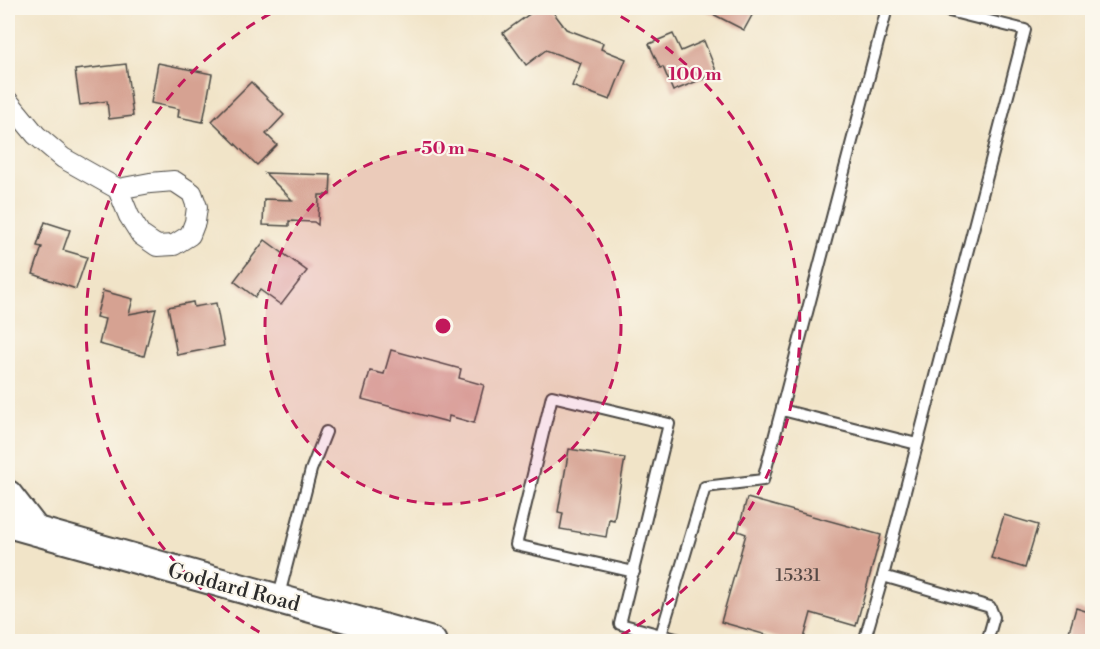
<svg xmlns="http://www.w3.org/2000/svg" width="1100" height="649" font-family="'Libre Bodoni',serif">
  <rect width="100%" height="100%" fill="#fbf7ec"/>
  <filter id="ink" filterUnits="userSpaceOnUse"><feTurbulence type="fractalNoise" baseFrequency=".0167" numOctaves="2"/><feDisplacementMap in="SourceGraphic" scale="12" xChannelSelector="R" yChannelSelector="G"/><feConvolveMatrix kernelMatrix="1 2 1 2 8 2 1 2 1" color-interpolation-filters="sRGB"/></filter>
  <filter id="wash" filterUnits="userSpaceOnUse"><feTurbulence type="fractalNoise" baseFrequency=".008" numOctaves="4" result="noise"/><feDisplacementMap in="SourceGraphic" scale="24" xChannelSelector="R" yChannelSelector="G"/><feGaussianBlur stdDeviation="1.35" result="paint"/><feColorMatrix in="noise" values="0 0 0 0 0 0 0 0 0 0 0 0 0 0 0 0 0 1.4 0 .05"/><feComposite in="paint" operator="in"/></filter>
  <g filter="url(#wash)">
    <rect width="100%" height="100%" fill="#f1e4c8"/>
    <g id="blocks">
      <path fill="#d6a292" d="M 538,8 L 550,8 L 566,29 L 603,43 L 601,49 L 626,59 L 610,100 L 572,86 L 581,63 L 546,50 L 526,65 L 503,33 Z
        M 701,8 L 756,8 L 744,30 Z
        M 673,34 L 681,51 L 704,41 L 717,73 L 673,91 L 663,67 L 660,68 L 649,44 Z
        M 158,63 L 212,74 L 203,122 L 178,117 L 179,109 L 151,103 Z
        M 126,64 L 133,116 L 109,119 L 107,101 L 80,105 L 75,70 Z
        M 251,82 L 284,115 L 266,134 L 277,145 L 257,165 L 212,121 Z
        M 265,173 L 331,175 L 330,195 L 319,195 L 318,225 L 314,222 L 289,221 L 289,226 L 263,225 L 264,199 L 292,200 Z
        M 45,222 L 70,230 L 63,250 L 87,257 L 76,289 L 33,274 L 42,247 L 37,246 Z
        M 265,240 L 307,271 L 281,305 L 260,290 L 255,297 L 234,281 Z
        M 103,291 L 133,299 L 129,314 L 156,309 L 144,356 L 99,344 L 105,319 L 96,317 Z
        M 193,302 L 194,307 L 216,303 L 224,346 L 177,355 L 168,307 Z
        M 391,350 L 461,369 L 459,378 L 484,385 L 474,423 L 449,416 L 448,422 L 362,399 L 370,371 L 384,374 Z
        M 569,449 L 625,458 L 614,520 L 609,519 L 606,537 L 560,529 L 563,513 L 558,512 Z
        M 747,498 L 881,535 L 856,626 L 811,613 L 803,642 L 791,642 L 721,622 L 746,534 L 738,531 Z
        M 1004,515 L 1038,525 L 1025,568 L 991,558 Z
        M 1076,608 L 1092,613 L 1092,642 L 1066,642 Z"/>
    </g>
  </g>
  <g filter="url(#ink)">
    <use href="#blocks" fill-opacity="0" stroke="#494743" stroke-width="1.5"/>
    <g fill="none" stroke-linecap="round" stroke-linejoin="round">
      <g stroke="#494743" stroke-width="14">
        <path id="lane" d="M 782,410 L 917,444
          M 634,572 L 516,545 L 552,396 L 669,424 L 620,624 L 639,629
          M 883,576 L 1025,30 L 937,8
          M 278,599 L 311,470 L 326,432
          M 661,635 L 705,487 L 763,480 L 887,8
          M 635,642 L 639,629 L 687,642
          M 864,642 L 883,576 L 990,607 L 994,617 L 987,642"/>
      </g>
      <g stroke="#494743" stroke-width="22">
        <path id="street" d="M 8,101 L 36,135 L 63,158 L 118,189 L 150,183 L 174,181 L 192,193 L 197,207 L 195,222 L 190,235 L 174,245 L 157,246 L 141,235 L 129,216 L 118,189"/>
      </g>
      <g stroke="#494743" stroke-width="32">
        <path id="secondary" d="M 8,495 L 36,531
          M 8,523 L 432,642"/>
      </g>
      <use href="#lane" stroke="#fff" stroke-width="10"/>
      <use href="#street" stroke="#fff" stroke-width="20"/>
      <use href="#secondary" stroke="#fff" stroke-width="28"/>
    </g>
  </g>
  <circle cx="443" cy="326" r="178" fill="#c2185b" fill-opacity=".12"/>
  <g fill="none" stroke="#c2185b" stroke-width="3" stroke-dasharray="10 8">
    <circle cx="443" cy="326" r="178"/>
    <path d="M275 641A357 357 0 0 1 281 8M605 8A357 357 0 0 1 611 641"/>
  </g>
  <g text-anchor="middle" stroke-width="4.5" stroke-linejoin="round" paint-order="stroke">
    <g font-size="18" fill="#564945">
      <text x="798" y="581">15331</text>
    </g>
    <g font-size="21" fill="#2b2b2b" stroke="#fbf7ec">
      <text transform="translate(234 587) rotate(15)" y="7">Goddard Road</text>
    </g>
  </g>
  <circle cx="443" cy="326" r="9" fill="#c2185b" stroke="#fbf7ec" stroke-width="3"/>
  <g font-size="18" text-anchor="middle" font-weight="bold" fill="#c2185b" stroke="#fbf7ec" stroke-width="4.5" stroke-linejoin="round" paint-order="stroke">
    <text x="695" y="80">100 m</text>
    <text x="443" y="154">50 m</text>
  </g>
  <rect width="1100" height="649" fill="none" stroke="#fbf7ec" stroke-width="30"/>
</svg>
